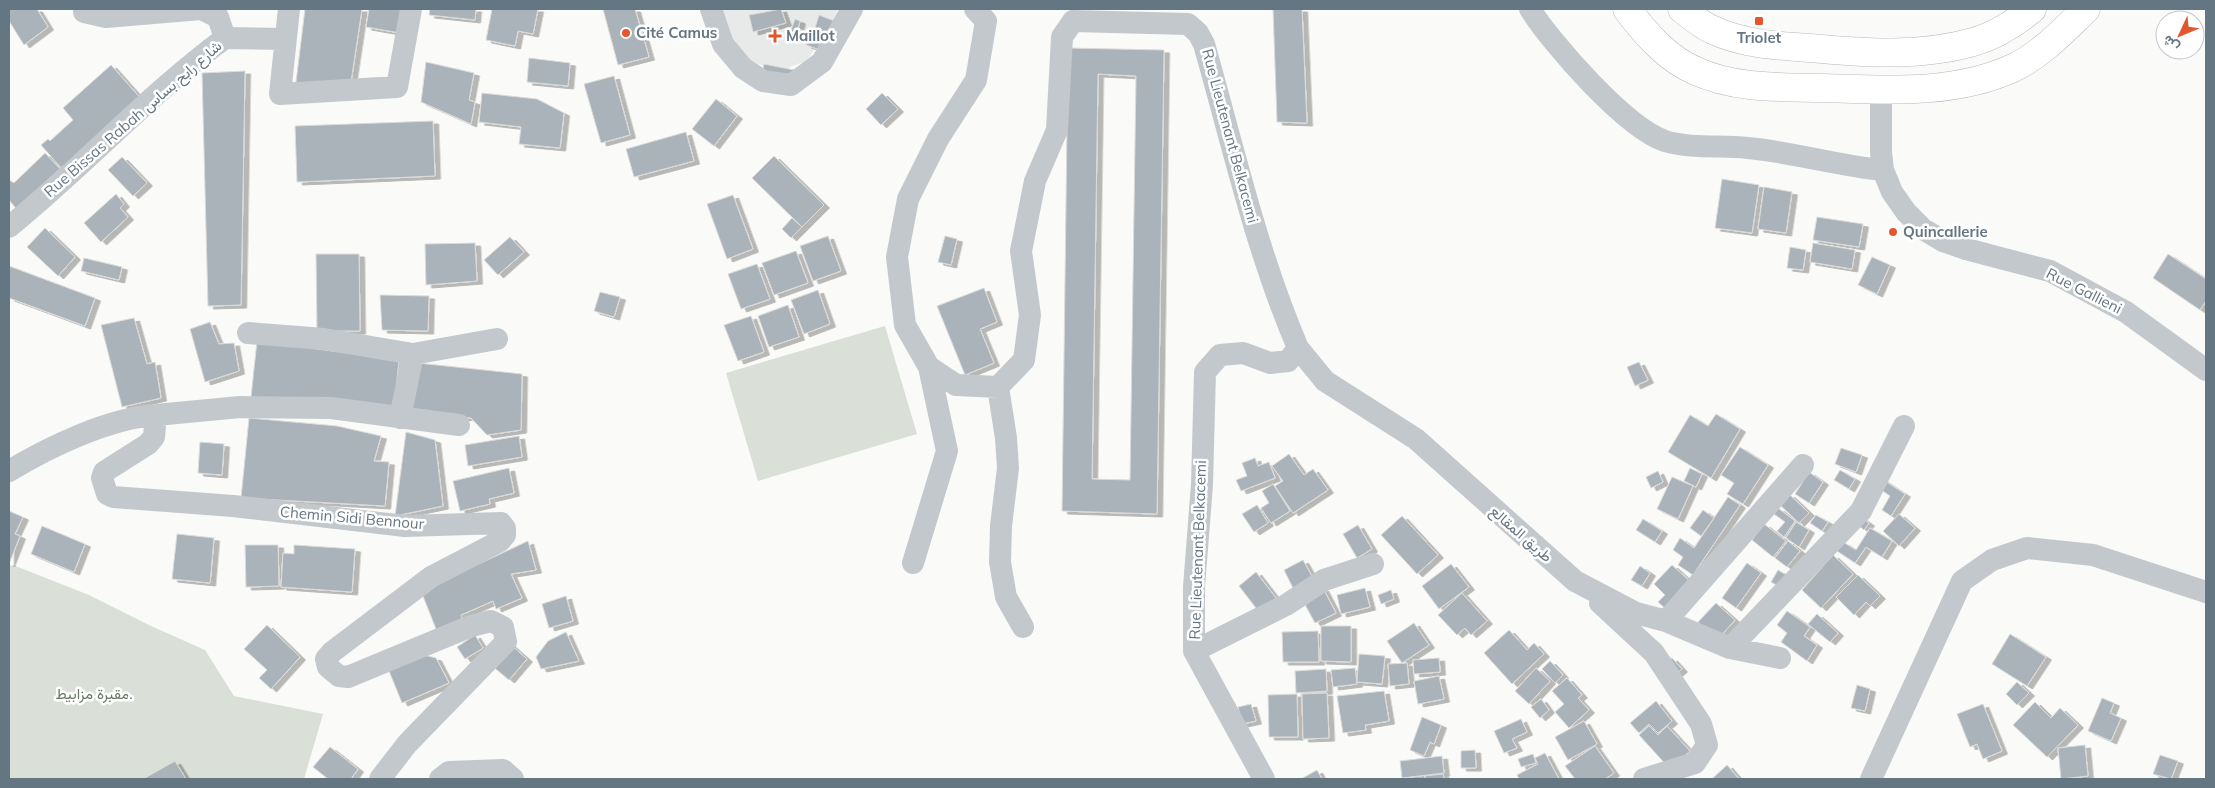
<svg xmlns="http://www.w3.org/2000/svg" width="2215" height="788" font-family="Mulish,Vazirmatn,sans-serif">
  <defs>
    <filter id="shadow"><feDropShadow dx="5.5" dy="3" stdDeviation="0" flood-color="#0004"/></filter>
  </defs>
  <rect width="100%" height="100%" fill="#fafaf8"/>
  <path fill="#e8e9e9" d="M 719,9 L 838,9 L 829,30 L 806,61 L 779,71 L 743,59 L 727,42 Z"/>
  <path fill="#dadfd7" d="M 885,326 L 917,434 L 758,481 L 726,373 Z
    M 13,565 L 89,595 L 151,626 L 205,650 L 234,696 L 323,714 L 304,779 L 9,779 L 9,566 Z"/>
  <path fill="#aab3b9" stroke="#dcdcda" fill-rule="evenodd" filter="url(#shadow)" d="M 9,9 L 37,9 L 48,27 L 24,45 L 9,21 Z
    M 305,9 L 362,9 L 351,82 L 304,90 L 296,82 Z
    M 369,9 L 405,9 L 400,33 L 366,27 Z
    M 430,9 L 476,9 L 475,20 L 429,15 Z
    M 492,9 L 538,9 L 533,34 L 518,31 L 515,46 L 486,40 Z
    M 603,9 L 635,9 L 649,57 L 618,65 Z
    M 781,9 L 786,23 L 753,32 L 749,15 Z
    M 1273,9 L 1302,9 L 1307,123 L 1277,122 Z
    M 819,15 L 837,22 L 826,52 L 806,45 L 808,39 L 790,33 L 795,19 L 800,21 L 798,29 L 813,34 Z
    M 1068,48 L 1164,50 L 1157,514 L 1062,511 ZM 1098,74 L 1136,76 L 1130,480 L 1092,479 Z
    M 529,58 L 570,63 L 568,86 L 527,82 Z
    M 426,62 L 474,73 L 469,100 L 475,102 L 471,124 L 421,102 Z
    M 764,64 L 799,71 L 750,83 L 762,73 Z
    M 111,65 L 143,101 L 64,171 L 41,145 L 48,139 L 50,141 L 73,120 L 63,108 Z
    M 245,71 L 241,305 L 208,306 L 202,73 Z
    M 614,76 L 630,135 L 601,143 L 584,84 Z
    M 482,93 L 537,99 L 564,113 L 560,148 L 519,144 L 521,127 L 479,122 Z
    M 882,93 L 898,109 L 881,125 L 866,109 Z
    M 716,99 L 737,116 L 714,146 L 692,129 Z
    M 433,121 L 435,176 L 297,182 L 295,126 Z
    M 686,132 L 694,161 L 634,177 L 626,149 Z
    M 45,153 L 62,171 L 19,212 L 9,200 L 9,180 L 14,183 Z
    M 774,156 L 824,205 L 802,227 L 752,178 Z
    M 122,157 L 147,183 L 133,196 L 108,170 Z
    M 1722,179 L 1759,185 L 1752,233 L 1715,228 Z
    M 1764,187 L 1792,192 L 1786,233 L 1758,229 Z
    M 116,194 L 124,204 L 120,208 L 128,217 L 101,242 L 84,223 Z
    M 733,195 L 753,249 L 727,259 L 707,204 Z
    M 1817,217 L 1863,224 L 1859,247 L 1813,240 Z
    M 792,218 L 802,227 L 791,238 L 782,229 Z
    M 45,228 L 75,257 L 58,276 L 27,247 Z
    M 828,236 L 841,271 L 813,281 L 800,246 Z
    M 945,236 L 957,239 L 951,265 L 938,262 Z
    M 510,237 L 524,252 L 498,275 L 484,260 Z
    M 475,243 L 477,281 L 426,285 L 425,244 Z
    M 1813,243 L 1855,250 L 1852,269 L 1810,262 Z
    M 1790,247 L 1806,250 L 1803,270 L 1787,268 Z
    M 796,251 L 808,283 L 774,295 L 762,263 Z
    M 316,254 L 359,254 L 360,331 L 317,331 Z
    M 2168,254 L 2206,279 L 2206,301 L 2200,310 L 2153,278 Z
    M 1872,257 L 1890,265 L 1877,294 L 1858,285 Z
    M 84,258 L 122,267 L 119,280 L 81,271 Z
    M 757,264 L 770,299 L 741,309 L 728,274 Z
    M 9,266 L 95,298 L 85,326 L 9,298 Z
    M 984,288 L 997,322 L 980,329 L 994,363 L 965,375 L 937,306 Z
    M 818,290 L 830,324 L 804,334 L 791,300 Z
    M 600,292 L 620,297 L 614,317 L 594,311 Z
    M 380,295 L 429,296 L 428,331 L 382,330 Z
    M 788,305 L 799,337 L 769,347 L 758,316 Z
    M 751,316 L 764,352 L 738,361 L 724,325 Z
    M 134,318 L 147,364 L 155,362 L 161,398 L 122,407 L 101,325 Z
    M 210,322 L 219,344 L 234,343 L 239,371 L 205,382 L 190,329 Z
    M 257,341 L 399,360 L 394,407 L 251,397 Z
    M 1639,362 L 1648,380 L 1635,386 L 1627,367 Z
    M 418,363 L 522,374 L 521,430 L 487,435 L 471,418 L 410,413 Z
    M 1716,414 L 1740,429 L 1711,478 L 1668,452 L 1690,415 L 1708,426 Z
    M 249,418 L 337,426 L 381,436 L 374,461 L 389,462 L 385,506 L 241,498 Z
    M 406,432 L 435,440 L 443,506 L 395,516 Z
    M 519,436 L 522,457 L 468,466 L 465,445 Z
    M 200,442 L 224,444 L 222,475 L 198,473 Z
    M 1740,447 L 1768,465 L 1743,504 L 1727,494 L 1734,483 L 1721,475 Z
    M 1841,448 L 1862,455 L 1856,472 L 1835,464 Z
    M 1289,454 L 1304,475 L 1313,469 L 1328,490 L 1293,513 L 1275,486 L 1283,481 L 1272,466 Z
    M 1255,458 L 1258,466 L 1269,462 L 1275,478 L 1241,491 L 1236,480 L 1247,476 L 1242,463 Z
    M 509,468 L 514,493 L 489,499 L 490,504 L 460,511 L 453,481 Z
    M 1690,468 L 1702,474 L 1696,487 L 1684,481 Z
    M 1840,470 L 1855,479 L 1849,489 L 1834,480 Z
    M 1658,471 L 1663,482 L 1651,488 L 1646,477 Z
    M 1809,472 L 1823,482 L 1809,503 L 1795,494 Z
    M 1672,477 L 1693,486 L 1678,519 L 1657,509 Z
    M 1882,479 L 1905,494 L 1891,516 L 1882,510 L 1890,496 L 1877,487 Z
    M 1273,484 L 1290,511 L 1271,523 L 1261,508 L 1269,503 L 1262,491 Z
    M 1789,494 L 1809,513 L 1799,523 L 1779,504 Z
    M 1728,497 L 1740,505 L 1693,575 L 1678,565 L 1683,557 L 1673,550 L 1680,538 L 1694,548 Z
    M 1257,505 L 1268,523 L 1254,532 L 1242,514 Z
    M 1778,508 L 1795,521 L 1784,537 L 1777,531 L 1785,522 L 1774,514 Z
    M 1703,510 L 1714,518 L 1701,536 L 1690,528 Z
    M 9,511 L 23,517 L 15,534 L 20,536 L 9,564 Z
    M 1899,514 L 1915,528 L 1899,546 L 1883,531 Z
    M 1816,515 L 1828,522 L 1822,531 L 1810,523 Z
    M 1858,515 L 1869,523 L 1864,530 L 1853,521 Z
    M 1402,516 L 1438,555 L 1417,574 L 1381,535 Z
    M 1643,519 L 1662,531 L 1655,542 L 1636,530 Z
    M 1796,522 L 1809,530 L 1799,547 L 1786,538 Z
    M 1764,524 L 1786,541 L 1773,557 L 1752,540 Z
    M 1358,525 L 1372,549 L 1357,558 L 1343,534 Z
    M 42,526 L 85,544 L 74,572 L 31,554 Z
    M 1870,528 L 1892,541 L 1882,557 L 1866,547 L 1855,563 L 1837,551 L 1843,542 L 1856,550 Z
    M 177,534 L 214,538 L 210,583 L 172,579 Z
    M 528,541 L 536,570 L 511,574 L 522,598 L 496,609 L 493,601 L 461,615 L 463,623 L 438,634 L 421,591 Z
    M 1788,541 L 1800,551 L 1787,567 L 1775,558 Z
    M 245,545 L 278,545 L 279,586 L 246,587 Z
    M 294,545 L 355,549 L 352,592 L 281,587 L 283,553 L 294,554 Z
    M 1833,555 L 1853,574 L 1821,608 L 1802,590 Z
    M 1303,560 L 1313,578 L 1293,588 L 1284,570 Z
    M 1747,563 L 1761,573 L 1736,608 L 1722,598 Z
    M 1451,564 L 1469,587 L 1439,609 L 1422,586 Z
    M 1672,565 L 1692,583 L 1667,610 L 1658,602 L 1665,595 L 1654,584 Z
    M 1640,566 L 1650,573 L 1642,586 L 1631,580 Z
    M 1778,570 L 1788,576 L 1782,588 L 1771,582 Z
    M 1256,572 L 1276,598 L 1259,612 L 1239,586 Z
    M 1858,575 L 1880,596 L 1870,606 L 1866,602 L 1854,615 L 1836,597 Z
    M 1323,588 L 1336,613 L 1315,623 L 1302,599 Z
    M 1365,588 L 1370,607 L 1341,614 L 1337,595 Z
    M 1391,590 L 1394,599 L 1381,604 L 1378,595 Z
    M 1462,593 L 1487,621 L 1471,635 L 1465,628 L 1457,635 L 1438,615 Z
    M 566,596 L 573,621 L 549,628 L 542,604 Z
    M 1716,603 L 1735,620 L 1717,640 L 1698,622 Z
    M 1787,611 L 1810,627 L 1804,636 L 1817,645 L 1807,661 L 1781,642 L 1787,633 L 1777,625 Z
    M 1817,614 L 1838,633 L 1830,642 L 1808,624 Z
    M 1414,623 L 1429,645 L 1402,663 L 1387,641 Z
    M 267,625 L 300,657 L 271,689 L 259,678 L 267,670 L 244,649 Z
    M 1321,626 L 1351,626 L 1351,662 L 1321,661 Z
    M 1509,630 L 1527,650 L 1534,643 L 1544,654 L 1512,684 L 1484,653 Z
    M 1318,631 L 1319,662 L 1283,662 L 1282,632 Z
    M 566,632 L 579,661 L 541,669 L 536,657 L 548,641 Z
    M 2010,634 L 2046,657 L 2027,686 L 1992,664 Z
    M 475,635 L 483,648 L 465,659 L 457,647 Z
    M 510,644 L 527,659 L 509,680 L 491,665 Z
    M 419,654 L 436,658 L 449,683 L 402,703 L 387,666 Z
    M 1359,654 L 1385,656 L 1382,684 L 1357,682 Z
    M 1439,658 L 1440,672 L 1414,674 L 1413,660 Z
    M 1672,658 L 1682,669 L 1674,676 L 1664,665 Z
    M 1550,661 L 1563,675 L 1555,683 L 1542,669 Z
    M 1407,663 L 1409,684 L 1390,686 L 1388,664 Z
    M 1355,668 L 1357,684 L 1333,687 L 1331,670 Z
    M 1536,668 L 1550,681 L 1529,704 L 1515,691 Z
    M 1326,669 L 1327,691 L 1296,693 L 1295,671 Z
    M 1439,676 L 1444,699 L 1418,704 L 1414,681 Z
    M 1567,678 L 1582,695 L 1578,698 L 1589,710 L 1569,728 L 1555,712 L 1564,704 L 1552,691 Z
    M 2017,682 L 2029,693 L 2017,705 L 2006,694 Z
    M 1857,685 L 1870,689 L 1865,711 L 1851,708 Z
    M 1384,691 L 1389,721 L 1365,725 L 1366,730 L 1343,733 L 1337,696 Z
    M 1327,693 L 1329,738 L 1303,739 L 1302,694 Z
    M 1297,694 L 1298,737 L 1269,737 L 1268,695 Z
    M 2102,698 L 2114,703 L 2110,713 L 2121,718 L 2111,741 L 2088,731 Z
    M 1541,699 L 1549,710 L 1540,718 L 1531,707 Z
    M 1656,701 L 1672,721 L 1658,733 L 1649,724 L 1639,733 L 1630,723 Z
    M 2035,702 L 2051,718 L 2060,708 L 2078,725 L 2047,757 L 2013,725 Z
    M 1251,704 L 1256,721 L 1242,724 L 1238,707 Z
    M 1983,704 L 2002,751 L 1983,759 L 1977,744 L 1970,747 L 1957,714 Z
    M 1422,717 L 1441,725 L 1434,744 L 1430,742 L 1424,756 L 1410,750 Z
    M 1521,719 L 1527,732 L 1512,739 L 1517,748 L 1504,753 L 1494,731 Z
    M 1584,721 L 1597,744 L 1568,760 L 1555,737 Z
    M 1649,726 L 1658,735 L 1667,726 L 1690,751 L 1670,769 L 1639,735 Z
    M 2085,745 L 2088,776 L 2061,779 L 2058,748 Z
    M 1595,746 L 1614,773 L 1605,779 L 1575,779 L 1565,766 Z
    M 330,747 L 358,769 L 351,779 L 328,779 L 313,767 Z
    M 1475,750 L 1476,768 L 1461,768 L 1461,751 Z
    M 1545,753 L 1559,779 L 1519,779 L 1517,775 L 1538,764 L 1535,758 Z
    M 1533,754 L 1536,763 L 1521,767 L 1518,759 Z
    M 2160,755 L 2178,761 L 2171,779 L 2153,774 Z
    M 1442,756 L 1444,773 L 1402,778 L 1400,761 Z
    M 175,761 L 186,779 L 143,779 Z
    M 1727,765 L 1739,779 L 1714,779 L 1713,778 Z
    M 1317,770 L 1322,779 L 1301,779 Z
    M 1443,774 L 1444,779 L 1425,779 L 1425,776 Z"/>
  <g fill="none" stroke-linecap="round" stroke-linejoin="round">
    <g stroke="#b4b9bd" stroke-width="29">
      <path id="highway" d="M 1627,9 C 1645,33 1667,59 1696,71 C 1735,89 1781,87 1823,88 C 1886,90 1954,95 2013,68 C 2041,55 2064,30 2086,9
        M 1682,9 C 1692,17 1701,25 1713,30 C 1743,44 1778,46 1810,48 C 1863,53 1921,57 1973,42 C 1995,36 2015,23 2032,9"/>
    </g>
    <path stroke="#c3c8cc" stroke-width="22" d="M 84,9 L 84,12 L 106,17 L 201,9 L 218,17 L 225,38
      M 289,9 L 280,94 L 397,87 L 411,9
      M 711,9 L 723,44 L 743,68 L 763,81 L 791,85 L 822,62 L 852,9
      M 975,9 L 986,21 L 976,80 L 938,139 L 908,199 L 897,257 L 905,325 L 929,367 L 956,385 L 998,387 L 1024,360 L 1030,315 L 1021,251 L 1035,181 L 1057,130 L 1062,37 L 1073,21 L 1188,24 L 1198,33 L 1204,44 C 1233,146 1256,250 1298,348 L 1288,361 L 1270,363 L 1243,353 L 1220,355 L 1205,372 L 1202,484 L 1194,587 L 1194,651 L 1264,779
      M 1530,9 C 1552,44 1626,128 1665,141 C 1692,149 1720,145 1748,148 C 1793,152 1838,166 1883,170
      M 225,38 L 285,39
      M 1881,90 L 1881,152 L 1883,170 L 1892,192 L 1906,212 L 1923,229 L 1943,241 L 1966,249 L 2050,271 L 2126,312 L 2206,370
      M 9,227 C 83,167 148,95 225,38
      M 248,333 L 324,339 L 413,354 L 497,339
      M 1298,348 L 1325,381 L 1416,439 L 1575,581 L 1636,613 L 1666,621 L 1730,648 L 1780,658
      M 998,387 L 1006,438 L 1008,468 L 1001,526 L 1000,562 L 1006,597 L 1023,627
      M 156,415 L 240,407 L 331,408 L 459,425
      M 400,418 L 413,354
      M 9,471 C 49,447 109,418 156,415 L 154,437 L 148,444 L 104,472 L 102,478 L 107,494 L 113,497 L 233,506 L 405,526 L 501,523 L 505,528 L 505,535 L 500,541 L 431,577 L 332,652 L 326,659 L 328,667 L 339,676 L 348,677 L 471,626 L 491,621 L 503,627 L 506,642 L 407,744 L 380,779
      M 913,563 L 947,451 L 929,367
      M 1600,603 L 1654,653 L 1701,724 L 1707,745 L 1695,763 L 1644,779
      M 1666,621 L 1803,465
      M 1730,648 L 1861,511 L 1904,426
      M 1194,651 L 1286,605 L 1324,580 L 1373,564
      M 440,779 L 449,772 L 503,770 L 513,779
      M 1871,779 L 1962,581 L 1992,560 L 2027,548 L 2093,555 L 2206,592"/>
    <use href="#highway" stroke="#fff" stroke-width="28"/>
  </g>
  <g fill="#e4572e" stroke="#fff" stroke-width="2">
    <rect x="1754" y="16" width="10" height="10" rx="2.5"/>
    <circle cx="626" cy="33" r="5"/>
    <path d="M772.5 28.5h5v5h5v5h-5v5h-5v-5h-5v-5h5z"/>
    <circle cx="1893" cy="232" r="5"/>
  </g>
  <g text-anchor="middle" stroke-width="5" stroke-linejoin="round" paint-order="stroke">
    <g font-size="15" font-weight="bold" fill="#657683" stroke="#fff" text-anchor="start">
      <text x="636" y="38">Cité Camus</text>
      <text x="786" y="41">Maillot</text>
      <text x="1759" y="43" text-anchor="middle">Triolet</text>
      <text x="1903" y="237">Quincallerie</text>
    </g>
    <g font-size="15" fill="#657683" stroke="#fff">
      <text transform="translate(133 119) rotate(-41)" y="5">Rue Bissas Rabah شارع رابح بساس</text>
      <text transform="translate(1230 136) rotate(75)" y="5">Rue Lieutenant Belkacemi</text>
      <text transform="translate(2084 291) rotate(27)" y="5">Rue Gallieni</text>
      <text transform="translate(352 518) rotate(5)" y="5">Chemin Sidi Bennour</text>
      <text transform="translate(1521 534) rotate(41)" y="5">طريق المقالع</text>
      <text transform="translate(1198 550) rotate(-88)" y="5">Rue Lieutenant Belkacemi</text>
    </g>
    <g font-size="15" fill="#687a64" stroke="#fff">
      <text x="94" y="699">مقبرة مزابيط.</text>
    </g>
  </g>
  <rect width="2215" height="788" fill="none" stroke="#657683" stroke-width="20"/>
  <g transform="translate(2180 35) rotate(226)"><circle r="24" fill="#ffffff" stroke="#c1c8cd"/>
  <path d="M0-4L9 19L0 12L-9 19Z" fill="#e4572e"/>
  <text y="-8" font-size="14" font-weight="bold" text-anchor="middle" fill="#657683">ش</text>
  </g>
</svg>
